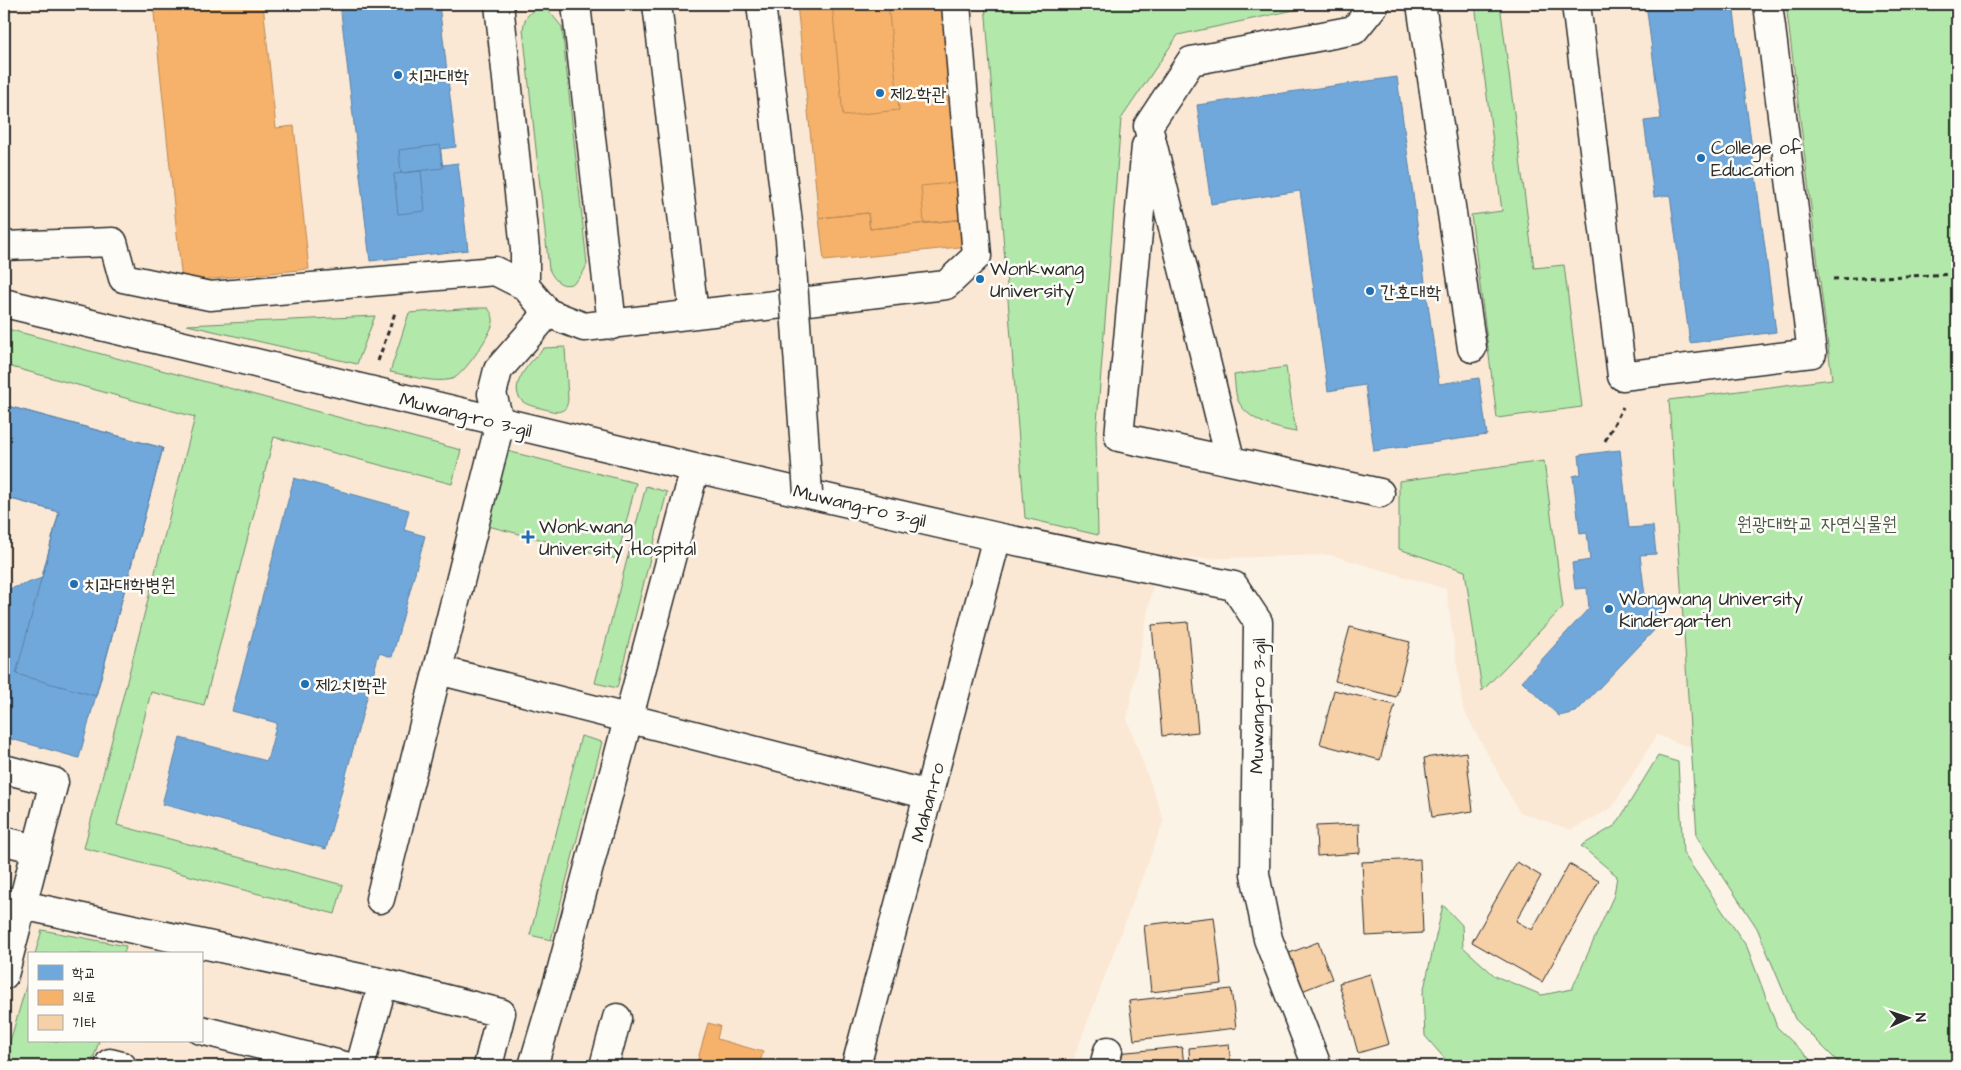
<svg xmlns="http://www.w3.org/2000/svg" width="1961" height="1070" font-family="'Architects Daughter','Poor Story',sans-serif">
  <rect width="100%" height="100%" fill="#fcf3e7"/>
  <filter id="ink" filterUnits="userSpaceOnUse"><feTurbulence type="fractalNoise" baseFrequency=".02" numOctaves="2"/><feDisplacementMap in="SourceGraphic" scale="10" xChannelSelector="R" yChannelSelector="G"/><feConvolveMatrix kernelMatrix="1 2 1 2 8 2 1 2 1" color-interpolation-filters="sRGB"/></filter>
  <g filter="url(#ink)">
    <path fill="#fae8d4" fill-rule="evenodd" d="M 4,4 L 1957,4 L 1957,1066 L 1842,1066 L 1795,1019 L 1757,928 L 1697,837 L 1691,748 L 1657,735 L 1612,808 L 1571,830 L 1519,812 L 1463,709 L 1446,589 L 1330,555 L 1158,560 L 1127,719 L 1164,820 L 1071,1066 L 4,1066 ZM 29,954 L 201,954 L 201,1041 L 29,1041 Z"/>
    <path fill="#b2e8aa" stroke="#6e8a6a" d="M 985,4 L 1322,4 L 1178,35 L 1121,119 L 1096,435 L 1098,535 L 1025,518 Z
      M 1475,4 L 1500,4 L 1534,268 L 1564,265 L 1582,407 L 1497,418 L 1471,215 L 1502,211 Z
      M 1786,4 L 1957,4 L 1957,1066 L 1842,1066 L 1795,1019 L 1757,928 L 1697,837 L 1669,400 L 1832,379 Z
      M 540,8 L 548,10 L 562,27 L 587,264 C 579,287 560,294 549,269 L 523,29 C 525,17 528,12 540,8 Z
      M 474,308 L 488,308 C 492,314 495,319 492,326 C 488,338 463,376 452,379 C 433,384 408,375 390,372 L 409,313 Z
      M 375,316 L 357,364 L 187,325 Z
      M 4,328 L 461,450 L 452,484 L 274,437 L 204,705 L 151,692 L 117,825 L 343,885 L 335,914 L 84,848 L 195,417 L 4,365 Z
      M 565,347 L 568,400 C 567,404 567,408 563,410 C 557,414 550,410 544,409 C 537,407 528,406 522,401 C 506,385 534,358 544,348 Z
      M 1286,367 L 1296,432 C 1276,429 1245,420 1237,398 C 1235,391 1235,382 1234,375 Z
      M 507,451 L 636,483 L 617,559 L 488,526 Z
      M 1544,461 L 1563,607 L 1482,691 L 1465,571 L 1399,549 L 1399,481 Z
      M 646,486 L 667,492 L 617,688 L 595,683 Z
      M 581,736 L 602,742 L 551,940 L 530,935 Z
      M 1658,756 L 1678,762 L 1683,853 L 1747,947 L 1777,1027 L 1817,1066 L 1451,1066 L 1425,1036 L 1423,993 L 1443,905 L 1462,925 L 1463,947 L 1495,976 L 1542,995 L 1572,989 L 1614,895 L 1617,876 L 1581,846 L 1616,825 Z
      M 42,930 L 126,946 L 124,954 L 35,954 Z
      M 29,976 L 29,1041 L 99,1041 L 91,1066 L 4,1066 L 4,1051 L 7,1052 Z"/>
    <path fill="#6fa8dc" stroke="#5b82a7" d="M 340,4 L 439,4 L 456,147 L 440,149 L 442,165 L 458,163 L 468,250 L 370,261 Z
      M 1646,4 L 1733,4 L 1776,332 L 1690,343 L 1670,195 L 1654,197 L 1644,121 L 1661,119 Z
      M 1397,77 L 1439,384 L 1479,378 L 1487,435 L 1374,451 L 1365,385 L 1328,391 L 1300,191 L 1211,204 L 1197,105 Z
      M 440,145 L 443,168 L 401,173 L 399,150 Z
      M 421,171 L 425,211 L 398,214 L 394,174 Z
      M 4,405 L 163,448 L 79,758 L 4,737 L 4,591 L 42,578 L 59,512 L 4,497 Z
      M 4,405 L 163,448 L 96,696 L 16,674 L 59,512 L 4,497 Z
      M 1620,450 L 1629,528 L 1653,526 L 1656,554 L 1640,555 L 1645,596 L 1660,595 L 1663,621 L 1576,712 L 1559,716 L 1522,681 L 1589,608 L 1587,588 L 1575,589 L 1572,563 L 1590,560 L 1587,533 L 1580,534 L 1573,476 L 1581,474 L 1579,455 Z
      M 294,478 L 409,510 L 404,530 L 425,536 L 392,657 L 379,653 L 326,849 L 162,804 L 180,738 L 267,761 L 277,723 L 232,711 Z"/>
    <path fill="#f6b26b" stroke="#b98a58" d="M 153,4 L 263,4 L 276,128 L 294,126 L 309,269 L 182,282 Z
      M 797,4 L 944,4 L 966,219 L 870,229 L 868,213 L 819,218 Z
      M 832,4 L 875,4 L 875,6 L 888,4 L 899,110 L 843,116 Z
      M 962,182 L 966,219 L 924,223 L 921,186 Z
      M 868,213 L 870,229 L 966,219 L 969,246 L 824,261 L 819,218 Z
      M 708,1023 L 720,1026 L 717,1039 L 763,1052 L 759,1066 L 696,1066 Z"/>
    <path fill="#f6d0a6" stroke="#2b2b2b" d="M 1188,622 L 1198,732 L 1162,736 L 1152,625 Z
      M 1350,627 L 1410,642 L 1396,697 L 1335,681 Z
      M 1334,690 L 1395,705 L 1380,760 L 1320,744 Z
      M 1466,752 L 1473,811 L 1432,817 L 1424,758 Z
      M 1359,824 L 1360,853 L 1317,856 L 1316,826 Z
      M 1420,859 L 1423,933 L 1366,936 L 1362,862 Z
      M 1517,862 L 1541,876 L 1516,921 L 1532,930 L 1569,864 L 1599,881 L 1542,982 L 1472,942 Z
      M 1214,917 L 1222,984 L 1151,992 L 1144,925 Z
      M 1318,942 L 1332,979 L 1302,991 L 1287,954 Z
      M 1370,974 L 1389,1044 L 1358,1053 L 1339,983 Z
      M 1231,989 L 1236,1028 L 1134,1040 L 1129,1001 Z
      M 1229,1044 L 1231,1066 L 1190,1066 L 1189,1048 Z
      M 1182,1047 L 1184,1066 L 1117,1066 L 1116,1053 Z"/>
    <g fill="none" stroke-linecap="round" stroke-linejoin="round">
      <g stroke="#2b2b2b" stroke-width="31">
        <path id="minor" d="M 499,4 L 525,249 L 525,286
          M 576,4 L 612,325
          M 657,4 L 694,314
          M 1421,4 L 1472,348
          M 1576,4 L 1622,376 L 1812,353 L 1768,4
          M 1146,146 L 1119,437 L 1380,493
          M 4,246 L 113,242 L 123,278 L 210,296 L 495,271 L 525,286 L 548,313 L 584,327 L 946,285 L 977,256 L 956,4
          M 4,303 L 695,468 L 997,537 L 1234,586 L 1258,622 L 1255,874 L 1268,939 L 1317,1066
          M 1230,459 L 1148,126 L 1191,61 L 1354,30 L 1375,4
          M 438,670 L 929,795
          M 4,769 L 54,782 L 4,975
          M 4,841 L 37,849
          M 380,899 L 500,423 L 492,394 L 498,370 L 548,313
          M 4,901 L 383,983 L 501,1013 L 488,1066
          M 201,1030 L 345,1066
          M 110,1063 L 122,1066
          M 360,1066 L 383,983
          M 533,1066 L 561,972 L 695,468
          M 604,1066 L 617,1018
          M 856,1066 L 997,537
          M 1104,1066 L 1108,1051"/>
      </g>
      <path stroke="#2b2b2b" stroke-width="3" stroke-dasharray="5 4" stroke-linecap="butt" d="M 1833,279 L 1957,274
        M 378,361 L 396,310
        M 1605,441 L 1623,407"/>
      <use href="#minor" stroke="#fdfcf7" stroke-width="28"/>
      <g stroke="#2b2b2b" stroke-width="31" stroke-linecap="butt">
        <path id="minor-bridge" d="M 761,4 L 790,239 L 808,493"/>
      </g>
      <use href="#minor-bridge" stroke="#fdfcf7" stroke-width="28"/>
    </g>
  </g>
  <g fill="#1f6fb2" stroke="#fdfcf7" stroke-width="2">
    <circle cx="398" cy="75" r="5"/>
    <circle cx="880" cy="93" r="5"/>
    <circle cx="1701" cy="158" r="5"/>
    <circle cx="980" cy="279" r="5"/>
    <circle cx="1370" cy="291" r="5"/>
    <path d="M525.5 529.5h5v5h5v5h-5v5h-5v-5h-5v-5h5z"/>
    <circle cx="74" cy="584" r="5"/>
    <circle cx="1609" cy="609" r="5"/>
    <circle cx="305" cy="684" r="5"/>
  </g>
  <g text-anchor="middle" stroke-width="5" stroke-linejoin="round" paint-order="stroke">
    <g font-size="19" fill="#2b2b2b" stroke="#fdfcf7" text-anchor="start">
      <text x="408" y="82">치과대학</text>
      <text x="890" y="100">제2학관</text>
      <text x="1711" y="154">College of<tspan x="1711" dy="22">Education</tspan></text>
      <text x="990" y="275">Wonkwang<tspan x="990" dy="22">University</tspan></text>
      <text x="1380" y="298">간호대학</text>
      <text x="539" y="533">Wonkwang<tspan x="539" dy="22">University Hospital</tspan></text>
      <text x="84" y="591">치과대학병원</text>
      <text x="1619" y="605">Wongwang University<tspan x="1619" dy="22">Kindergarten</tspan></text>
      <text x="315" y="691">제2치학관</text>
    </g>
    <g font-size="19" fill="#2b2b2b" stroke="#fdfcf7">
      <text transform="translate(466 414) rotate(14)" y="7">Muwang-ro 3-gil</text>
      <text transform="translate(860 505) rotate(13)" y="7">Muwang-ro 3-gil</text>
      <text transform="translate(1257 706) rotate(-89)" y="7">Muwang-ro 3-gil</text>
      <text transform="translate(927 802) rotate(-75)" y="7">Mahan-ro</text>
    </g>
    <g font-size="19" fill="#4d5a4b" stroke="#fdfcf7">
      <text x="1817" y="530">원광대학교 자연식물원</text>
    </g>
  </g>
  <rect width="1961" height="1070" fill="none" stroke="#fdfcf7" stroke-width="20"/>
  <rect x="10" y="10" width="1941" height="1050" fill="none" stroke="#2b2b2b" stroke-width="2" filter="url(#ink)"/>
  <rect x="28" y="952" width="175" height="90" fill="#fdfcf7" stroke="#a9a8a5"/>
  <rect x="38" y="965" width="25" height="15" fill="#6fa8dc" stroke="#a9a8a5"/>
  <text x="72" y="978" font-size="15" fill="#2b2b2b">학교</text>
  <rect x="38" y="990" width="25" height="15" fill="#f6b26b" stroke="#a9a8a5"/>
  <text x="72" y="1002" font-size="15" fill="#2b2b2b">의료</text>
  <rect x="38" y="1015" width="25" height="15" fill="#f6d0a6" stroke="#a9a8a5"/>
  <text x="72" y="1028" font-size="15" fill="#2b2b2b">기타</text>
  <g transform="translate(1908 1018) rotate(87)" stroke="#fdfcf7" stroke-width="4" paint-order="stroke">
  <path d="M0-4L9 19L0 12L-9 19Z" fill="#2b2b2b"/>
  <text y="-8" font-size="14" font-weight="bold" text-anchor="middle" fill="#2b2b2b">N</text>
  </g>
</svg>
